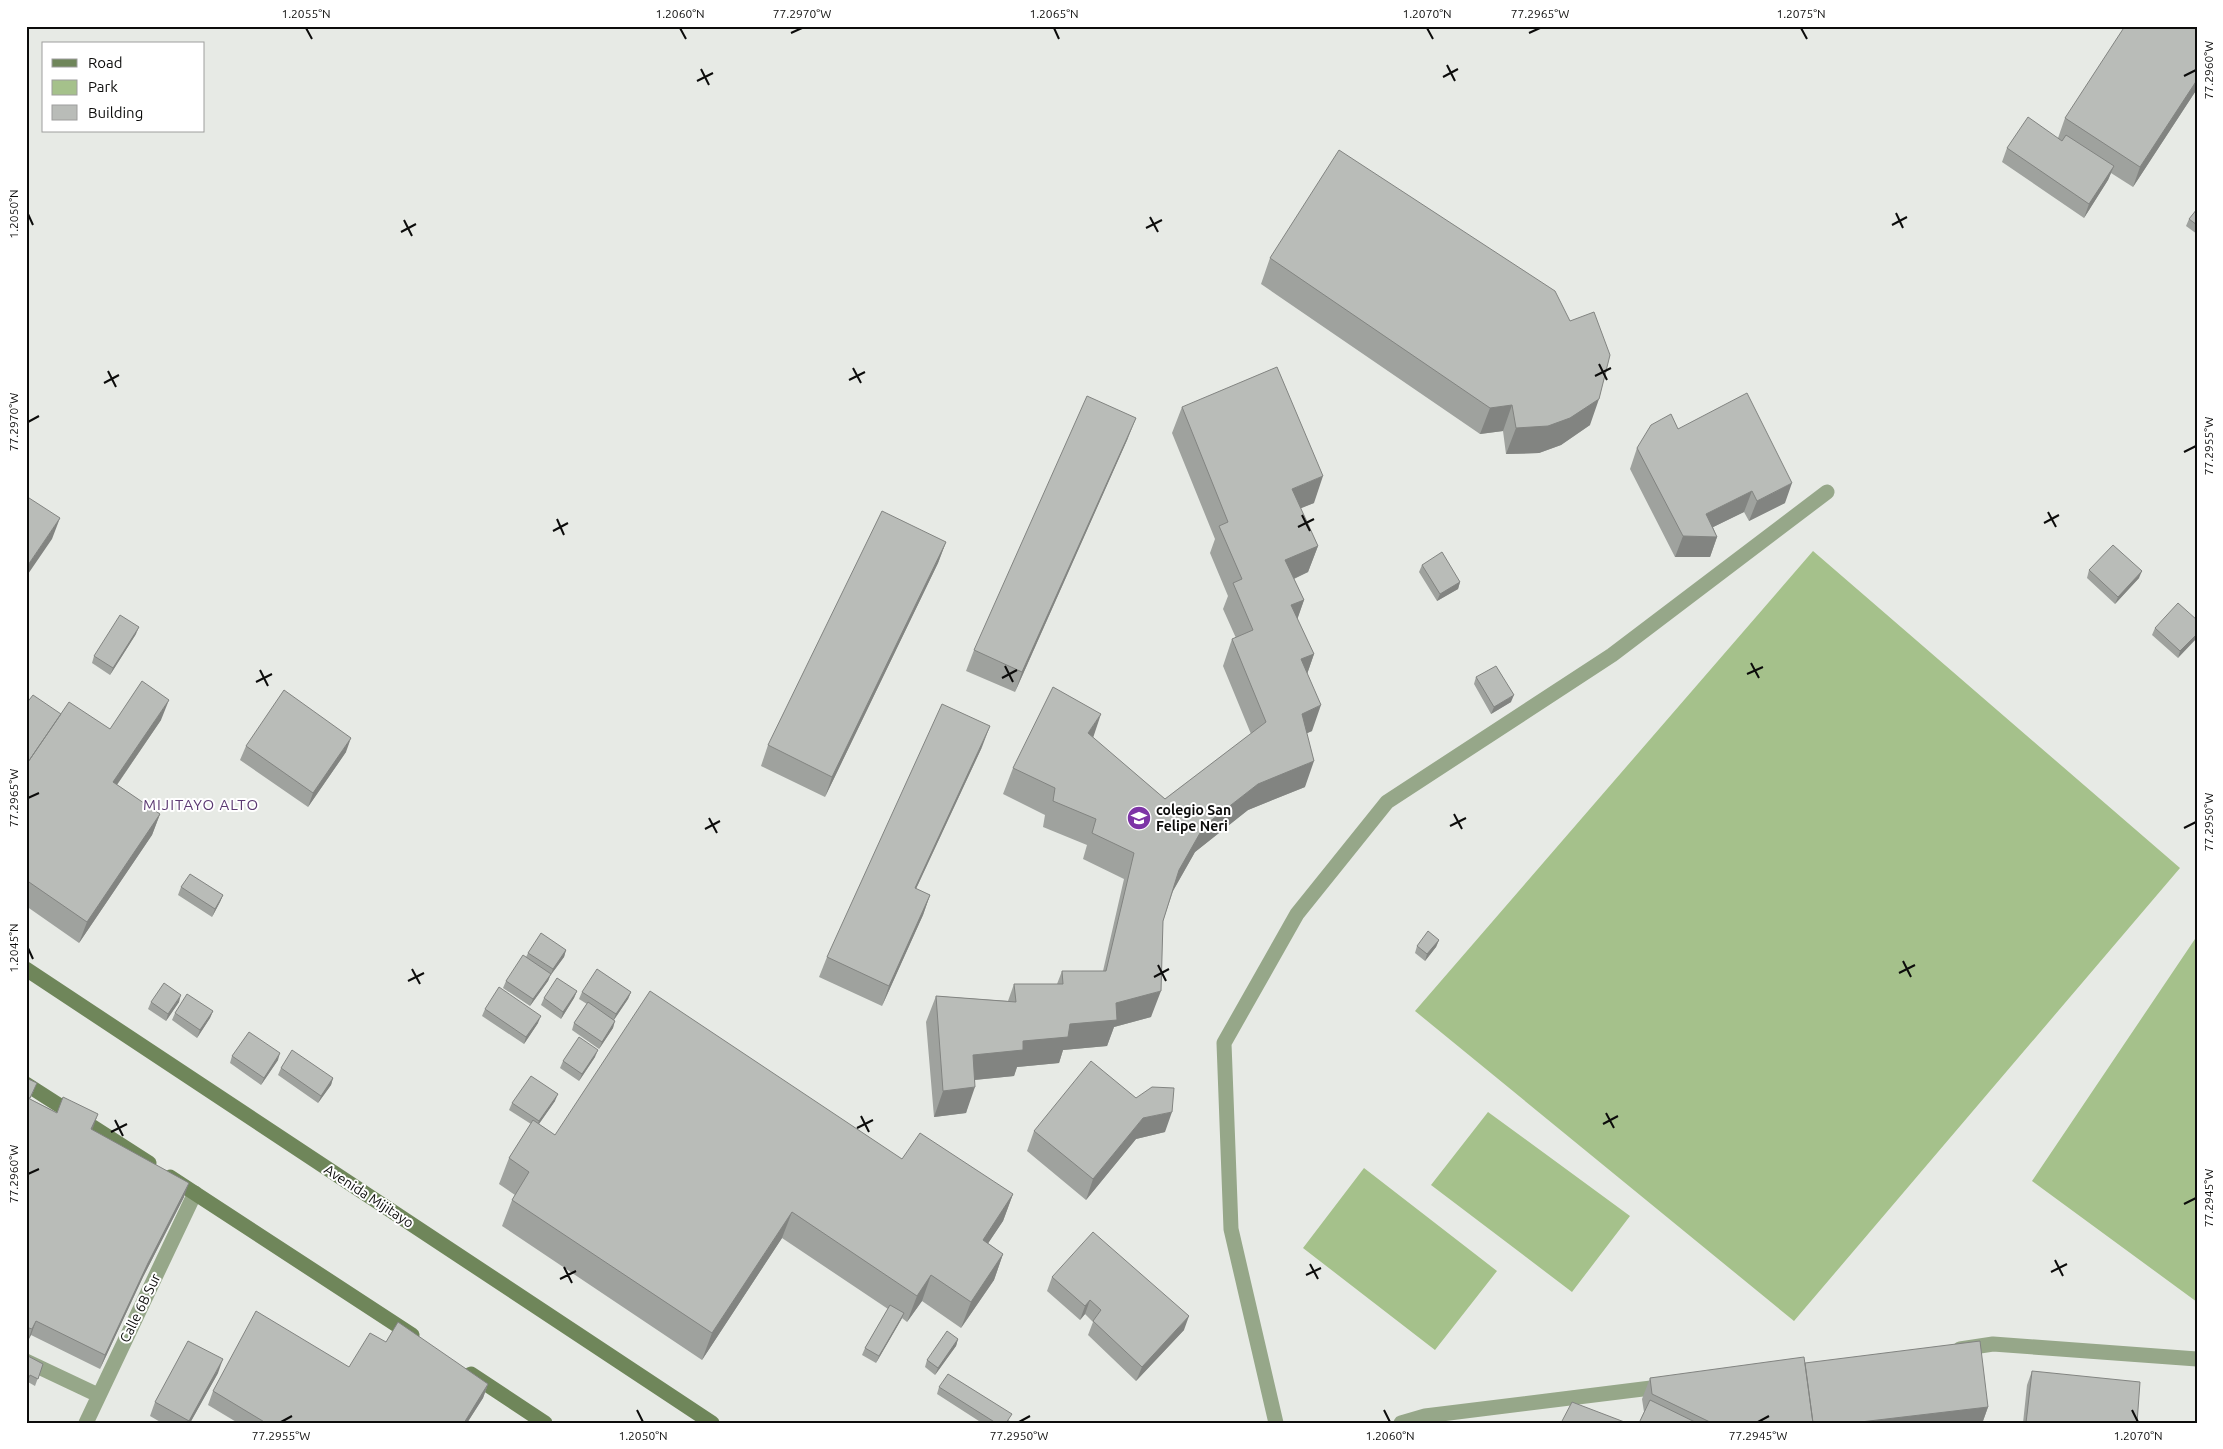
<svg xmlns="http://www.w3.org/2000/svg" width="2223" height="1449" font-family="Ubuntu,sans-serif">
  <rect width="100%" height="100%" fill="#e7eae5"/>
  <path fill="#a5c18b" d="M 1813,551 L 2180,868 L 1794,1321 L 1415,1011 Z
    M 2197,936 L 2197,1302 L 2032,1181 Z
    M 1488,1112 L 1630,1216 L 1572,1292 L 1431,1185 Z
    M 1364,1168 L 1497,1271 L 1435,1350 L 1303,1248 Z"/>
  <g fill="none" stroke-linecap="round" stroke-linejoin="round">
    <path stroke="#96a789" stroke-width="15" d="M 1960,1349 L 1993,1344 L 2197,1359
      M 26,1361 L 98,1395
      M 86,1423 L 195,1193
      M 1276,1423 L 1231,1229 L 1224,1043 L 1297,914 L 1387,802 L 1612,655 L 1827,492
      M 1401,1423 L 1425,1416 L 1667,1386"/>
    <path stroke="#6f865a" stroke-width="15" d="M 26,969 L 712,1423
      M 26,1084 L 149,1163
      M 170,1177 L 412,1335
      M 471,1374 L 545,1423"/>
  </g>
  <path fill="#9fa29e" d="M 2197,26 L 2197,89 L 2133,187 L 2111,173 L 2108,180 L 2084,218 L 2002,162 L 2007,148 L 2058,138 L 2065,118 Z
    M 2197,209 L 2197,234 L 2186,226 L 2189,219 Z
    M 1270,258 L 1590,425 L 1561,445 L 1539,453 L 1506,454 L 1503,431 L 1480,434 L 1261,284 Z
    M 1182,407 L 1314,503 L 1300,508 L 1318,546 L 1308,572 L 1294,579 L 1304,600 L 1297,619 L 1314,654 L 1307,674 L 1312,731 L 1307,733 L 1305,787 L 1248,810 L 1195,852 L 1173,891 L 1163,921 L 1151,1017 L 1114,1027 L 1107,1046 L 1063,1050 L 1059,1063 L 1017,1067 L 1014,1076 L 975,1080 L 966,1113 L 934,1117 L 926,1022 L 936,996 L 1008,1001 L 1014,984 L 1057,984 L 1062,971 L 1103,971 L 1124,879 L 1083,859 L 1087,845 L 1043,827 L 1045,815 L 1003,794 L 1013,768 L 1093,738 L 1165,799 L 1251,734 L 1223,666 L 1232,639 L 1236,638 L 1223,609 L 1228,596 L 1210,553 L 1215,539 L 1172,433 Z
    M 1678,429 L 1785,503 L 1749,521 L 1744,512 L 1713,527 L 1717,537 L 1710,557 L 1675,557 L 1630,469 L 1637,448 Z
    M 1128,438 L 1015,692 L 966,671 L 974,650 Z
    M 946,542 L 938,563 L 825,797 L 761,766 L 768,745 Z
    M 1422,565 L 1460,582 L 1458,589 L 1437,601 L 1419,572 Z
    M 2089,570 L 2139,578 L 2115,604 L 2087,578 Z
    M 2197,620 L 2178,658 L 2152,635 L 2155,628 Z
    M 136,634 L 110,675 L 92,663 L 94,656 Z
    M 1476,677 L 1511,702 L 1491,714 L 1474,684 Z
    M 26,704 L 110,729 L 161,720 L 117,785 L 160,814 L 152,835 L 79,943 L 26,906 Z
    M 246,746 L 346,752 L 308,807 L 240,760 Z
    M 982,747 L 916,889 L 930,895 L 923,915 L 882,1006 L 819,977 L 827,957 Z
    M 181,887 L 223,895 L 220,902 L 212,917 L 178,895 Z
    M 1439,940 L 1436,947 L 1425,961 L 1415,953 L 1417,946 Z
    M 566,950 L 564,957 L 550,976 L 548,981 L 530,1006 L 503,988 L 506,981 L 526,957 L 528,953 Z
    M 577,991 L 574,998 L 561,1019 L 541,1005 L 544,998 Z
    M 582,992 L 631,992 L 628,999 L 614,1020 L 613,1028 L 599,1049 L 572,1030 L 574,1023 L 587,1004 L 579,999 Z
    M 151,1002 L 179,1002 L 166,1021 L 148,1009 Z
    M 485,1009 L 538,1023 L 524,1044 L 482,1016 Z
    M 213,1011 L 210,1018 L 197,1038 L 172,1020 L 175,1013 Z
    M 232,1056 L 278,1060 L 261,1085 L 230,1063 Z
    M 595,1057 L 579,1081 L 560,1068 L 563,1061 Z
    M 281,1068 L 333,1078 L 331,1085 L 318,1103 L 278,1075 Z
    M 26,1078 L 34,1090 L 30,1099 L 92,1130 L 184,1197 L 143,1277 L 100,1369 L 31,1335 L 26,1343 Z
    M 1136,1098 L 1165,1132 L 1136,1139 L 1086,1200 L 1027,1151 L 1034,1131 Z
    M 555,1101 L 539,1124 L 555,1135 L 902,1159 L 1013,1194 L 1003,1221 L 988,1243 L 1003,1254 L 994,1280 L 961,1328 L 922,1301 L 907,1322 L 902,1318 L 876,1363 L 862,1355 L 865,1348 L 888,1309 L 782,1238 L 702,1360 L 502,1226 L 512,1200 L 515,1195 L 499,1184 L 509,1158 L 531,1124 L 509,1110 L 512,1103 Z
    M 1052,1277 L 1184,1330 L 1136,1381 L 1088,1335 L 1093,1322 L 1085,1314 L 1080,1320 L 1047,1291 Z
    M 958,1339 L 956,1346 L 935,1375 L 925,1367 L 927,1360 Z
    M 386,1342 L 488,1384 L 483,1398 L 467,1423 L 238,1423 L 208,1405 L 213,1391 L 349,1367 Z
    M 26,1355 L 43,1364 L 35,1386 L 28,1382 L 26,1385 Z
    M 1805,1363 L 1988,1407 L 1983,1421 L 1969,1423 L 1639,1423 L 1644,1412 L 1642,1399 L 1650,1378 Z
    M 2032,1371 L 2137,1423 L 2023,1423 L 2027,1385 Z
    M 218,1373 L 190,1423 L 162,1423 L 150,1416 L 155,1402 Z
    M 939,1387 L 1010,1421 L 1009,1423 L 982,1423 L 937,1394 Z"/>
  <path fill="#828481" d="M 2197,80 L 2197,89 L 2133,187 L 2140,167 Z
    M 2114,166 L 2108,180 L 2084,218 L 2089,204 Z
    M 1599,399 L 1590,425 L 1561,445 L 1539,453 L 1506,454 L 1516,428 Z
    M 1512,405 L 1503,431 L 1480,434 L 1490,408 Z
    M 1136,418 L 1128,438 L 1015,692 L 1022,672 Z
    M 1323,476 L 1314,503 L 1282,516 L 1292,489 Z
    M 1792,483 L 1785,503 L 1749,521 L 1757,501 Z
    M 1752,491 L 1744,512 L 1699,534 L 1706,514 Z
    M 60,518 L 52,539 L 26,577 L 26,568 Z
    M 1683,536 L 1717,537 L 1710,557 L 1675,557 Z
    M 946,542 L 938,563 L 825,797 L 832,777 Z
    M 1318,546 L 1308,572 L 1276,587 L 1285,560 Z
    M 2142,571 L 2139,578 L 2115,604 L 2118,597 Z
    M 1460,582 L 1458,589 L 1437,601 L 1440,594 Z
    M 1304,600 L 1295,626 L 1291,605 Z
    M 139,627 L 136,634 L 110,675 L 113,668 Z
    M 2197,634 L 2197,638 L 2178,658 L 2180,651 Z
    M 1314,654 L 1305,680 L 1301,659 Z
    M 1514,695 L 1511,702 L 1491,714 L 1494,707 Z
    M 169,700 L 161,720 L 105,802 L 113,782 Z
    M 1321,705 L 1312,731 L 1292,740 L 1302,714 Z
    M 1101,714 L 1092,741 L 1088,733 Z
    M 990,726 L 982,747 L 907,908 L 915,888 Z
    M 351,738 L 346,752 L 308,807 L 313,793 Z
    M 1314,761 L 1305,787 L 1248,810 L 1195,852 L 1170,896 L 1179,870 L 1204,826 L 1258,784 Z
    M 160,814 L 152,835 L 79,943 L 87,922 Z
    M 223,895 L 220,902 L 212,917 L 215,909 Z
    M 930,895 L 923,915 L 882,1006 L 889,986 Z
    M 1439,940 L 1436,947 L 1425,961 L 1427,954 Z
    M 566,950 L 564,957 L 550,976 L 553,969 Z
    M 551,974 L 548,981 L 530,1006 L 533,999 Z
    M 577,991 L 574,998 L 561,1019 L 563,1012 Z
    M 1161,991 L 1151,1017 L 1114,1027 L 1107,1046 L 1063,1050 L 1059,1063 L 1017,1067 L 1014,1076 L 963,1081 L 973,1055 L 1023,1041 L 1070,1024 L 1116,1003 Z
    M 631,992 L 628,999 L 613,1021 L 616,1014 Z
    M 181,995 L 179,1002 L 166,1021 L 168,1014 Z
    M 213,1011 L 210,1018 L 197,1038 L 200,1030 Z
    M 541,1016 L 538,1023 L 524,1044 L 526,1037 Z
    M 615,1021 L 613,1028 L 599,1049 L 602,1042 Z
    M 598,1050 L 595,1057 L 579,1081 L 582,1074 Z
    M 280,1053 L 278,1060 L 261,1085 L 264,1078 Z
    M 333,1078 L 331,1085 L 318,1103 L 321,1096 Z
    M 975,1087 L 966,1113 L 934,1117 L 943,1091 Z
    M 558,1094 L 555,1101 L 536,1128 L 539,1121 Z
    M 1172,1112 L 1165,1132 L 1136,1139 L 1086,1200 L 1093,1179 L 1143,1118 Z
    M 98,1114 L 93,1128 L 85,1143 L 91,1129 Z
    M 189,1183 L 184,1197 L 143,1277 L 100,1369 L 105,1355 L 148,1263 Z
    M 1013,1194 L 1003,1221 L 973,1266 L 983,1240 Z
    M 792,1212 L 782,1238 L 702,1360 L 712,1333 Z
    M 1003,1254 L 994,1280 L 961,1328 L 971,1302 Z
    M 931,1275 L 922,1301 L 907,1322 L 917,1296 Z
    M 1090,1300 L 1085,1314 L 1080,1320 L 1085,1306 Z
    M 904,1313 L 901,1320 L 876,1363 L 879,1356 Z
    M 1189,1316 L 1184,1330 L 1136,1381 L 1142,1367 Z
    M 36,1321 L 31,1335 L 27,1343 L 32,1329 Z
    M 958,1339 L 956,1346 L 935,1375 L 938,1368 Z
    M 223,1359 L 218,1373 L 190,1423 L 188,1423 Z
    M 488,1384 L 483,1398 L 467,1423 L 464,1423 Z
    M 1988,1407 L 1983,1421 L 1969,1423 L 1852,1423 Z"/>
  <path fill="#b9bcb8" stroke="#828481" d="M 2125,26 L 2197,26 L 2197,80 L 2140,167 L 2065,118 Z
    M 2028,117 L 2062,141 L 2066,135 L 2114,166 L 2089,204 L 2007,148 Z
    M 1339,150 L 1555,291 L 1570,321 L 1594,312 L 1610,355 L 1599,399 L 1570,418 L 1548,426 L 1516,428 L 1512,405 L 1490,408 L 1270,258 Z
    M 2197,209 L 2197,225 L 2189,219 Z
    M 1277,367 L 1323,476 L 1292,489 L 1318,546 L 1285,560 L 1304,600 L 1291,605 L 1314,654 L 1301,659 L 1321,705 L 1302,714 L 1314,761 L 1258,784 L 1204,826 L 1179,870 L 1163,921 L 1161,991 L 1116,1003 L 1117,1020 L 1070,1024 L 1068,1037 L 1023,1041 L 1023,1050 L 973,1055 L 975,1087 L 943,1091 L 936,996 L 1016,1002 L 1014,984 L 1063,984 L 1062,971 L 1106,971 L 1134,853 L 1092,833 L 1096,819 L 1053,801 L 1055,788 L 1013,768 L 1053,687 L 1101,714 L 1088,733 L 1165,799 L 1266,722 L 1232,639 L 1253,630 L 1233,583 L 1242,579 L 1219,526 L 1228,522 L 1182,407 Z
    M 1747,393 L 1792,483 L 1757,501 L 1752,491 L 1706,514 L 1717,537 L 1683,536 L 1637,448 L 1651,425 L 1671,414 L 1678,429 Z
    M 1087,396 L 1136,418 L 1022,672 L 974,650 Z
    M 26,496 L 60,518 L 26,568 Z
    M 882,511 L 946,542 L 832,777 L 768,745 Z
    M 2113,545 L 2142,571 L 2118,597 L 2089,570 Z
    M 1442,552 L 1460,582 L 1440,594 L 1422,565 Z
    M 2178,603 L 2197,620 L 2197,634 L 2180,651 L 2155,628 Z
    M 120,615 L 139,627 L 113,668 L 94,656 Z
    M 1496,666 L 1514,695 L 1494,707 L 1476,677 Z
    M 142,681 L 169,700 L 113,782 L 160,814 L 87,922 L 26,880 L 26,765 L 69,702 L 110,729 Z
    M 284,690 L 351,738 L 313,793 L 246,746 Z
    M 33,695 L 61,714 L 26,765 L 26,704 Z
    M 942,704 L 990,726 L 915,888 L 930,895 L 889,986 L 827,957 Z
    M 190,874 L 223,895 L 215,909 L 181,887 Z
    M 1428,931 L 1439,940 L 1427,954 L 1417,946 Z
    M 541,933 L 566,950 L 553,969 L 528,953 Z
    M 523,955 L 551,974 L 533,999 L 506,981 Z
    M 597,969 L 631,992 L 616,1014 L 582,992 Z
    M 557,978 L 577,991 L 563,1012 L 544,998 Z
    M 164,983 L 181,995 L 168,1014 L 151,1002 Z
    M 499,987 L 541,1016 L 526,1037 L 485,1009 Z
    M 650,991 L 902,1159 L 920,1133 L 1013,1194 L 983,1240 L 1003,1254 L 971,1302 L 931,1275 L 917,1296 L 792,1212 L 712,1333 L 512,1200 L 529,1172 L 509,1158 L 533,1120 L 555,1135 Z
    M 187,994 L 213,1011 L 200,1030 L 175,1013 Z
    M 588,1002 L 615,1021 L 602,1042 L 574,1023 Z
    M 249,1032 L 280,1053 L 264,1078 L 232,1056 Z
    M 579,1037 L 598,1050 L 582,1074 L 563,1061 Z
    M 292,1050 L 333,1078 L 321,1096 L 281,1068 Z
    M 1091,1061 L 1136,1098 L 1152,1087 L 1174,1088 L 1172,1112 L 1143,1118 L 1093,1179 L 1034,1131 Z
    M 531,1076 L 558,1094 L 539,1121 L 512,1103 Z
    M 26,1078 L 37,1083 L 30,1098 L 26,1097 Z
    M 26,1097 L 57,1113 L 63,1097 L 98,1114 L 91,1129 L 189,1183 L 148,1263 L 105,1355 L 36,1321 L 32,1329 L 26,1327 Z
    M 1093,1232 L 1189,1316 L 1142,1367 L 1093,1321 L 1101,1310 L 1090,1300 L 1085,1306 L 1052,1277 Z
    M 890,1305 L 904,1313 L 879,1356 L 865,1348 Z
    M 256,1311 L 349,1367 L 370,1333 L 386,1342 L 398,1322 L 488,1384 L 464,1423 L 393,1423 L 391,1422 L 390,1423 L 266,1423 L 213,1391 Z
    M 947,1331 L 958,1339 L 938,1368 L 927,1360 Z
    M 188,1341 L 223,1359 L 189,1421 L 155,1402 Z
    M 1980,1341 L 1988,1407 L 1852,1423 L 1813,1423 L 1805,1363 Z
    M 26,1355 L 43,1364 L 38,1379 L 30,1375 L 26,1384 Z
    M 1804,1357 L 1813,1423 L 1712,1423 L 1652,1394 L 1650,1378 Z
    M 2032,1371 L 2140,1382 L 2137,1423 L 2026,1423 Z
    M 948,1374 L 1012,1414 L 1006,1423 L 996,1423 L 939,1387 Z
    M 1650,1400 L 1697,1423 L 1639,1423 Z
    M 1572,1402 L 1627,1423 L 1561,1423 Z"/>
  <path fill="none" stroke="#0c0c0b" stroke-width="2" d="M 306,28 L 312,39M 680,28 L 686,39M 1054,28 L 1059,39M 1427,28 L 1433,39M 1801,28 L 1807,39M 791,33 L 802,28M 1529,33 L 1540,28M 1447,65 L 1455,81M 701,69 L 709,85M 2184,76 L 2196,70M 1443,77 L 1458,69M 697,81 L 713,73M 1896,213 L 1903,228M 28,214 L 33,225M 1150,217 L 1158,232M 404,220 L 412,236M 1892,225 L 1907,217M 1146,228 L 1162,220M 401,232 L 416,224M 1599,364 L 1607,380M 853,368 L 861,383M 108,371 L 116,387M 1595,376 L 1611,368M 849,380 L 865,372M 104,383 L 119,375M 28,422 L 39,416M 2184,452 L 2196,446M 2048,512 L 2056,527M 1302,515 L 1310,531M 557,519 L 564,535M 2044,523 L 2059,515M 1298,527 L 1314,519M 553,531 L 568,523M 1751,663 L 1759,678M 1005,666 L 1013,682M 260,670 L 268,686M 1747,674 L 1763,667M 1002,678 L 1017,670M 256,682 L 272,674M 28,798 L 39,793M 1454,814 L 1462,829M 709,818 L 717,833M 1450,826 L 1466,818M 2184,828 L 2196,822M 705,829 L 720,821M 28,948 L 33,959M 1903,961 L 1911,977M 1158,965 L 1166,981M 412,969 L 420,984M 1899,973 L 1915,965M 1154,977 L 1169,969M 408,981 L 424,973M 1606,1113 L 1614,1128M 861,1116 L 869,1132M 115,1120 L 123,1136M 1603,1124 L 1618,1116M 857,1128 L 873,1120M 111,1132 L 127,1124M 28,1174 L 39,1169M 2184,1204 L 2196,1198M 2055,1260 L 2063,1276M 1310,1264 L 1318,1279M 564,1267 L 572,1283M 2051,1272 L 2067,1264M 1306,1275 L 1321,1268M 560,1279 L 576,1271M 637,1410 L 643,1422M 1384,1410 L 1390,1422M 2132,1410 L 2138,1422M 281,1422 L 292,1416M 1019,1422 L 1030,1416M 1758,1422 L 1769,1416"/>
  <defs>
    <g id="school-disc" transform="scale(1.25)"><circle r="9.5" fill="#7d34a6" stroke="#fff"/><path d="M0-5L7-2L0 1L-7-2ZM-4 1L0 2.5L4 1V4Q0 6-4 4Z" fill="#fff"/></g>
  </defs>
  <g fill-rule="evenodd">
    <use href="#school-disc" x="1139" y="818"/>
  </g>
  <g text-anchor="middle" stroke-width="4" stroke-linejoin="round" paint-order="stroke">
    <g font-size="14" font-weight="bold" fill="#0c0c0b" stroke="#fff" text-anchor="start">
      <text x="1156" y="815">colegio San<tspan x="1156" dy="16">Felipe Neri</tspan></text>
    </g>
    <g font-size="14" fill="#0c0c0b" stroke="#fff">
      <text transform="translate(369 1196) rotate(33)" y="5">Avenida Mijitayo</text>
      <text transform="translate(140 1308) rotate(-64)" y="5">Calle 6B Sur</text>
    </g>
    <g font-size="15" letter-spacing="1" fill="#5b3972" stroke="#fff">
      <text x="201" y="810">MIJITAYO ALTO</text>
    </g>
  </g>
  <rect width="2223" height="1449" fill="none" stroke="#ffffff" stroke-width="55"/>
  <rect x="42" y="42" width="162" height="90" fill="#ffffff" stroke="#9e9e9d"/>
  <rect x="52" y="59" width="25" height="8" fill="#6f865a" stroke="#9e9e9d"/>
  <text x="88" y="68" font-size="15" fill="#0c0c0b">Road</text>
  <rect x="52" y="80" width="25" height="15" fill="#a5c18b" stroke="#9e9e9d"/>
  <text x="88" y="92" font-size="15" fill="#0c0c0b">Park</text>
  <rect x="52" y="105" width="25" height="15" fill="#b9bcb8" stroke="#9e9e9d"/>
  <text x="88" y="118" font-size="15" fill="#0c0c0b">Building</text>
  <rect x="28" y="28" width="2168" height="1394" fill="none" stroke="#0c0c0b" stroke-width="2"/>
  <g font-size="12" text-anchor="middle" fill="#0c0c0b">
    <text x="306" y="18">1.2055°N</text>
    <text x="680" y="18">1.2060°N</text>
    <text x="802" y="18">77.2970°W</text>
    <text x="1054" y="18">1.2065°N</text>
    <text x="1427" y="18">1.2070°N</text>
    <text x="1540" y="18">77.2965°W</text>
    <text x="1801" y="18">1.2075°N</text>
    <text transform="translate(2209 70) rotate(-90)" y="4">77.2960°W</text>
    <text transform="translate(14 214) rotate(-90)" y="4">1.2050°N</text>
    <text transform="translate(14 422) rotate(-90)" y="4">77.2970°W</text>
    <text transform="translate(2209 446) rotate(-90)" y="4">77.2955°W</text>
    <text transform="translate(14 798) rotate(-90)" y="4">77.2965°W</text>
    <text transform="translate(2209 822) rotate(-90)" y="4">77.2950°W</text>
    <text transform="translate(14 948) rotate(-90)" y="4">1.2045°N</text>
    <text transform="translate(14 1174) rotate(-90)" y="4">77.2960°W</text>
    <text transform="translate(2209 1198) rotate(-90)" y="4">77.2945°W</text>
    <text x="281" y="1440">77.2955°W</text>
    <text x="643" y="1440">1.2050°N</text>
    <text x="1019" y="1440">77.2950°W</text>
    <text x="1390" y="1440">1.2060°N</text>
    <text x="1758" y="1440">77.2945°W</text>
    <text x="2138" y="1440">1.2070°N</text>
  </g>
</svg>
